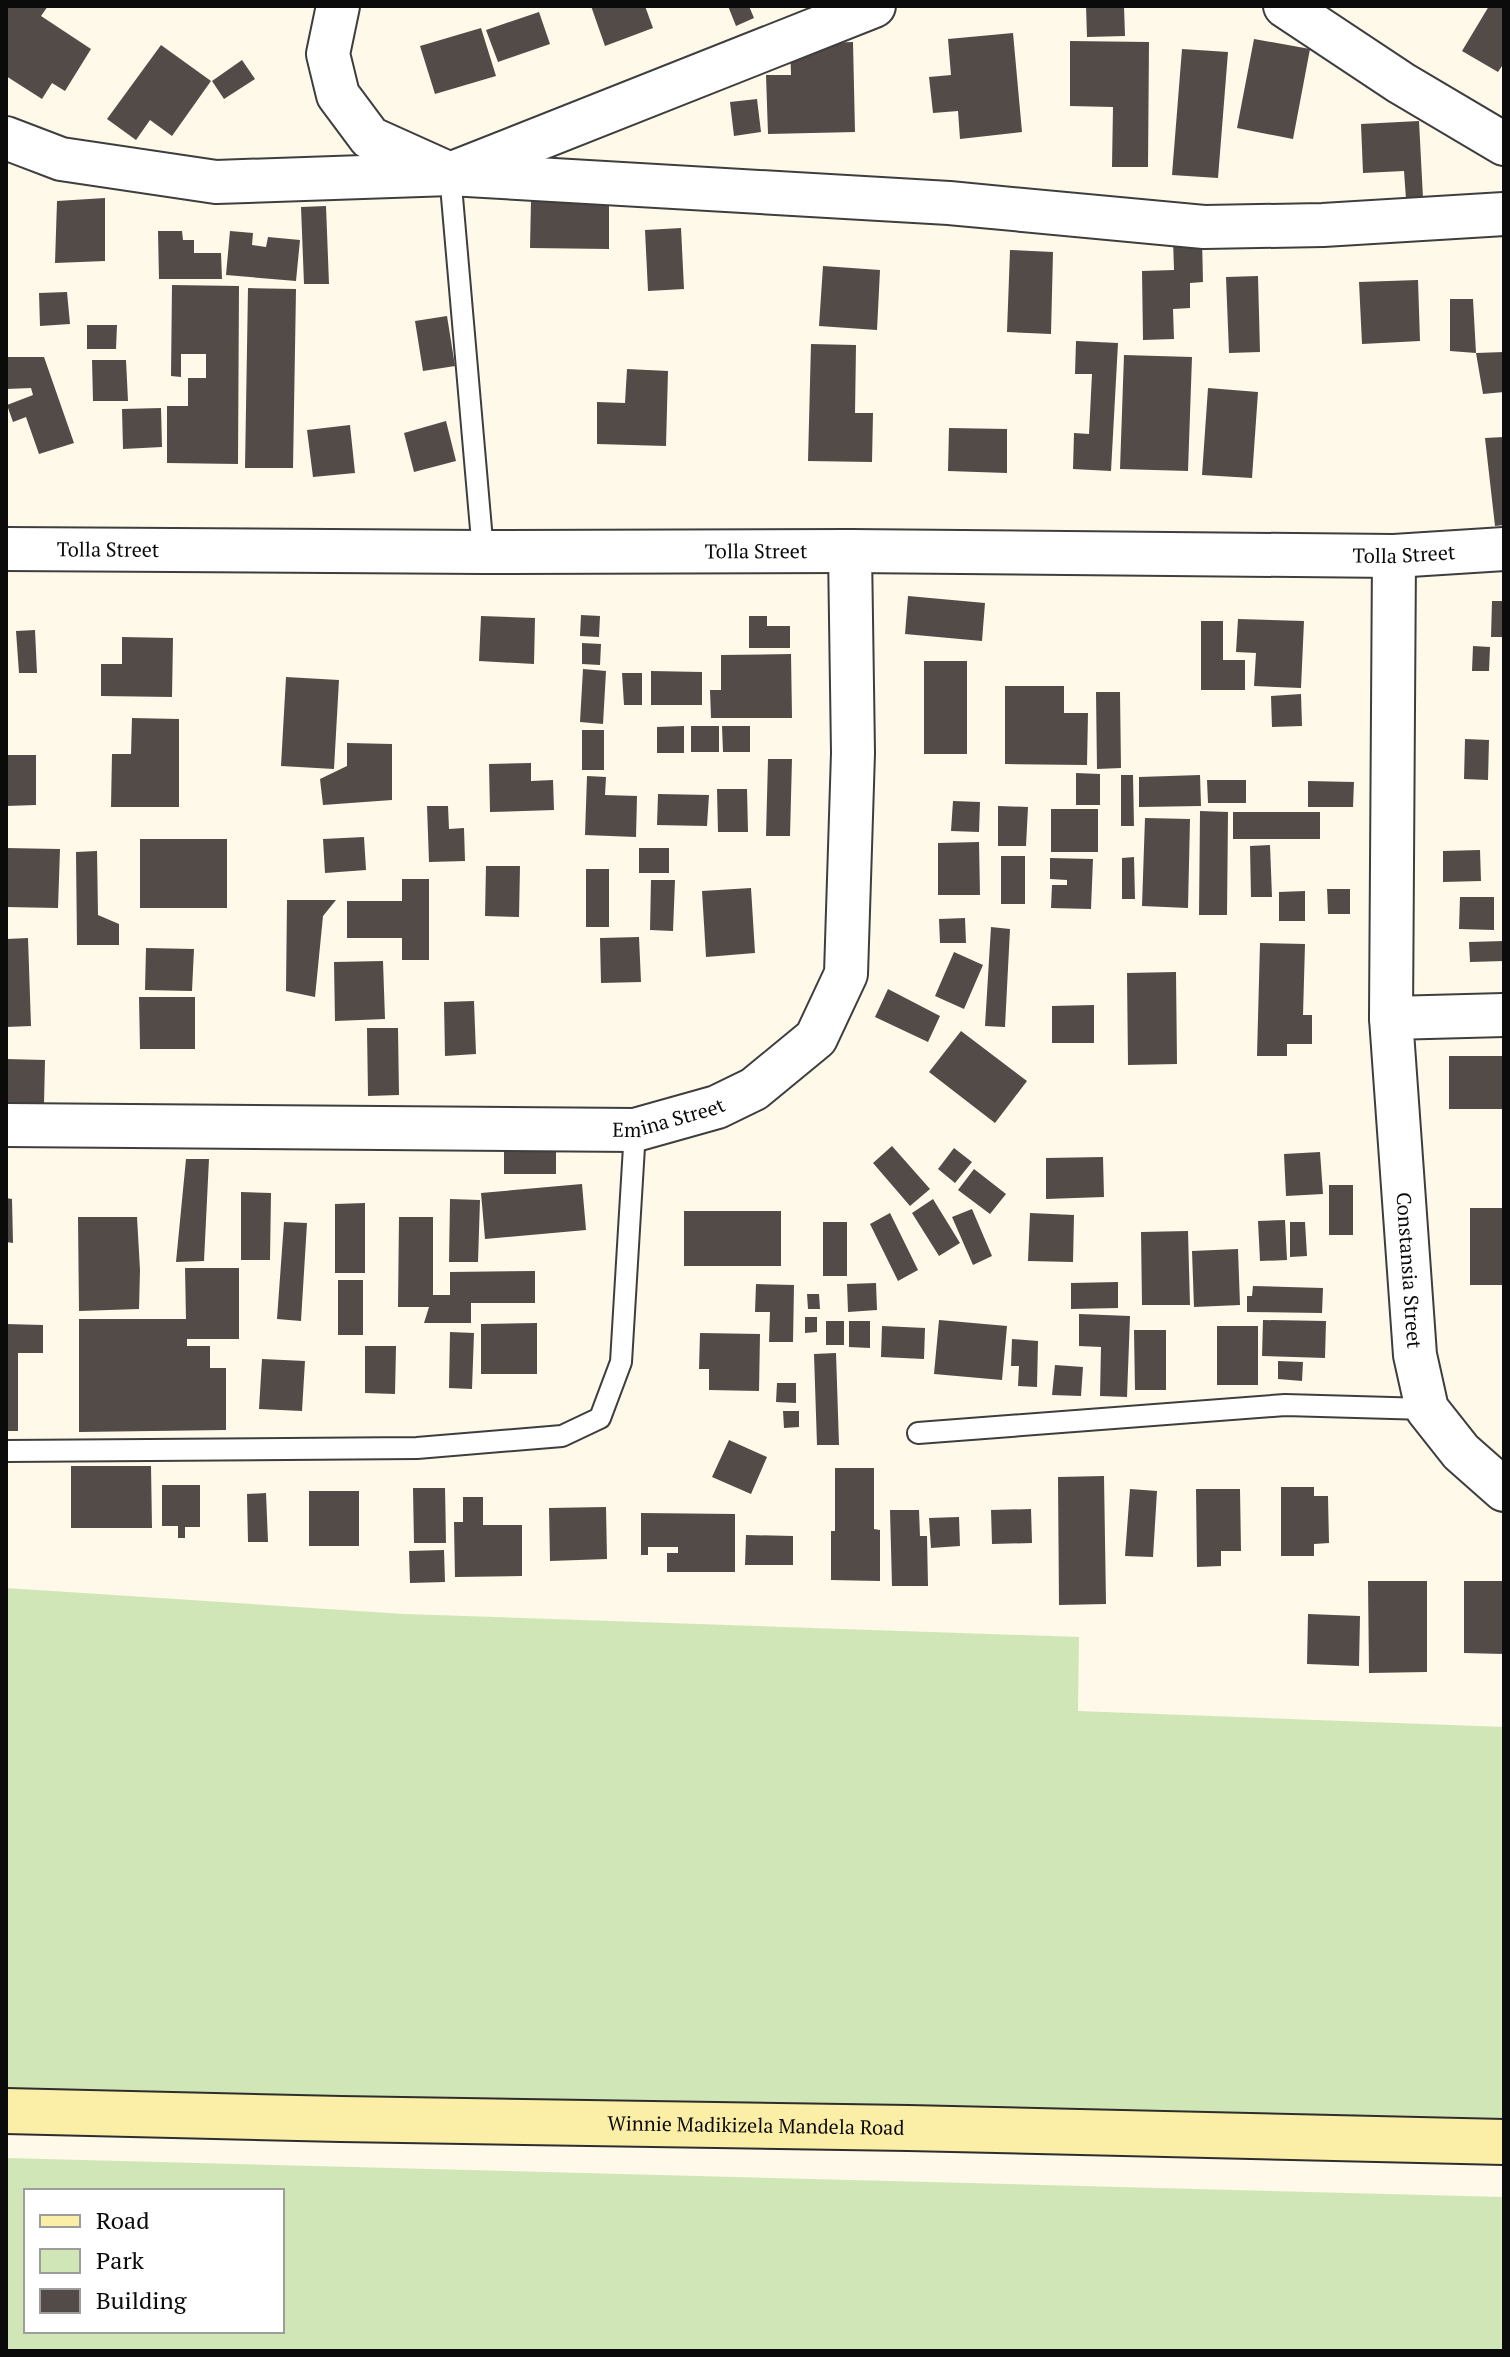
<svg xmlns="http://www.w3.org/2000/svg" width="1510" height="2357" font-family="'PT Serif',serif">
  <rect width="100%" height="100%" fill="#fef9e9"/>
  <path fill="#d1e6b6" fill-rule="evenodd" d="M 6,1588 L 404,1614 L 1079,1637 L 1078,1711 L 1504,1727 L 1504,2142 L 6,2111 Z
    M 6,2158 L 1504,2197 L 1504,2351 L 6,2350 ZM 26,2191 L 282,2191 L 282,2331 L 26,2331 Z"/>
  <path fill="#534b48" d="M 6,6 L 48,6 L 41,16 L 91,49 L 65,91 L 52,83 L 42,99 L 6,76 Z
    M 591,6 L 645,6 L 653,28 L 605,46 Z
    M 728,6 L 749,6 L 754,18 L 736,26 Z
    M 1086,6 L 1124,6 L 1125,36 L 1087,37 Z
    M 1489,6 L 1504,6 L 1504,63 L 1498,72 L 1462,51 Z
    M 539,12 L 550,44 L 498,62 L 486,30 Z
    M 481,28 L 496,76 L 435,94 L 420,46 Z
    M 1013,33 L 1022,132 L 960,139 L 958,111 L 933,113 L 929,77 L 951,75 L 948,39 Z
    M 1254,39 L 1310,49 L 1293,139 L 1237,128 Z
    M 1070,41 L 1149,42 L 1148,167 L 1112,167 L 1113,107 L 1070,106 Z
    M 853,42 L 855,132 L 768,134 L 766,75 L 791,75 L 790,44 Z
    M 161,45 L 211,81 L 172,136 L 150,120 L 136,140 L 107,119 Z
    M 1182,49 L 1228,52 L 1218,178 L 1172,175 Z
    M 242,60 L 255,79 L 224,99 L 212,81 Z
    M 757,99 L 761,132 L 734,136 L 730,102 Z
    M 1419,121 L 1423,198 L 1406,199 L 1404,171 L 1363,173 L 1361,124 Z
    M 105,198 L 105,261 L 55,263 L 57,201 Z
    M 531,201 L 609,202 L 609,249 L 530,248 Z
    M 326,206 L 329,284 L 304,284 L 301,207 Z
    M 681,228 L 684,289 L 648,291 L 645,230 Z
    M 158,231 L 182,231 L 183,240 L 194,240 L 194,253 L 221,253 L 222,279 L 159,279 Z
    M 230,231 L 253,233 L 252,245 L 266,247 L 268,237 L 300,240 L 296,281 L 226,275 Z
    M 1202,238 L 1203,282 L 1190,283 L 1190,308 L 1173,309 L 1174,339 L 1143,340 L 1142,271 L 1174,270 L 1173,239 Z
    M 1010,250 L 1053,252 L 1051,334 L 1007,332 Z
    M 823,266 L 880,270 L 877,330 L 819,326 Z
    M 1258,276 L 1260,352 L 1229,353 L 1226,277 Z
    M 1418,280 L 1420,341 L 1362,344 L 1359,282 Z
    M 172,285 L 239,286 L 238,464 L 167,463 L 167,406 L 188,406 L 188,378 L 206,378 L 206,354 L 181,354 L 181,377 L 171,376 Z
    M 248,288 L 296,289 L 293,468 L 245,468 Z
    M 67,292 L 70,324 L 40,326 L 39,293 Z
    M 1450,299 L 1473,299 L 1476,353 L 1450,351 Z
    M 447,316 L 455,366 L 423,371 L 415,321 Z
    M 87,325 L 117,325 L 116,349 L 87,349 Z
    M 1076,341 L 1118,343 L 1111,471 L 1073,469 L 1074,433 L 1089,434 L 1092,374 L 1075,374 Z
    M 811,344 L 856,345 L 855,413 L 873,413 L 872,462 L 808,461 Z
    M 1504,352 L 1504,392 L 1483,394 L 1476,353 Z
    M 1124,355 L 1192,357 L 1188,471 L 1120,469 Z
    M 6,357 L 44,357 L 74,443 L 39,454 L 26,417 L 13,422 L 7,405 L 33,395 L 31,388 L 6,389 Z
    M 92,360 L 126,360 L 128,401 L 93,401 Z
    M 627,369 L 668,371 L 666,446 L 597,444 L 597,402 L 625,403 Z
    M 1208,388 L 1258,392 L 1252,478 L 1202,475 Z
    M 161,408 L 162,447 L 123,449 L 122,409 Z
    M 446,421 L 456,461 L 414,472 L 404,433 Z
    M 350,425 L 355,473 L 313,477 L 307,430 Z
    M 949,428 L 1007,429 L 1007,473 L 948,471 Z
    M 1504,437 L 1504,525 L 1495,526 L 1485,438 Z
    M 908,596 L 985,603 L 982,641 L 905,634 Z
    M 1492,601 L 1504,601 L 1504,637 L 1491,637 Z
    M 581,615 L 600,616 L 599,637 L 580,636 Z
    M 481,616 L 535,618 L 534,664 L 479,661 Z
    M 749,616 L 767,616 L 767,626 L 790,626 L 790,648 L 749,648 Z
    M 1238,619 L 1304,621 L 1301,688 L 1254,686 L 1256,653 L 1236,652 Z
    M 1201,621 L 1223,621 L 1223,660 L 1245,660 L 1245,690 L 1201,690 Z
    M 35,630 L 37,673 L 19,673 L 16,631 Z
    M 122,637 L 173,638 L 172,697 L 101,696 L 101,664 L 122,664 Z
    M 582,643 L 601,644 L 600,665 L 582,664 Z
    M 1473,646 L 1490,647 L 1489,671 L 1472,671 Z
    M 791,654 L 792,718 L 711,718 L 710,690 L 721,690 L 721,655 Z
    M 924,661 L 967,661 L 967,754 L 924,754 Z
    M 583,669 L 606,671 L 603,724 L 580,722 Z
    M 651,671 L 702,672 L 702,705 L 651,705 Z
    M 622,673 L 642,673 L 642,705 L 624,705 Z
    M 286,677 L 339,680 L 334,769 L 281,766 Z
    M 1005,686 L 1064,686 L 1064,713 L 1088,713 L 1087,765 L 1005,764 Z
    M 1096,692 L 1120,692 L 1121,768 L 1097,769 Z
    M 1301,694 L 1302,726 L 1272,727 L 1271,696 Z
    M 132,718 L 179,719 L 179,807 L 111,807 L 112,754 L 131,754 Z
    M 684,726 L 684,753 L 657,753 L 657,727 Z
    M 691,726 L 719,726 L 719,752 L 691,752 Z
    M 722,726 L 750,726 L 750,752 L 723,752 Z
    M 582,730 L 604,730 L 604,770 L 582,770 Z
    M 1465,739 L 1489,740 L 1488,780 L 1464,779 Z
    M 347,743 L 392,744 L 392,800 L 323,805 L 320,779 L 347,766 Z
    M 6,755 L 36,755 L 36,805 L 6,806 Z
    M 768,759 L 792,759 L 790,836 L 766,836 Z
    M 531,763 L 531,781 L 553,780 L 554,810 L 490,812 L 489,764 Z
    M 1076,773 L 1100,774 L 1100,805 L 1076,805 Z
    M 1121,775 L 1133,775 L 1134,826 L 1121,826 Z
    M 1200,775 L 1201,806 L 1139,807 L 1139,777 Z
    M 587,776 L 606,777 L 605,795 L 637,796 L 636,837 L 585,835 Z
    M 1207,780 L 1246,780 L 1246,803 L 1208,803 Z
    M 1308,781 L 1354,782 L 1353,807 L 1308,807 Z
    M 717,789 L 747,789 L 748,832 L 718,832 Z
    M 658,794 L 709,795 L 707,826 L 657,825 Z
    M 953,801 L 980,802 L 979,832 L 951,831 Z
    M 427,806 L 448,806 L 449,829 L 464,828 L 465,861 L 429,862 Z
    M 998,806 L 1028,807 L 1026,846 L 998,846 Z
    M 1051,809 L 1098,809 L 1098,852 L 1051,852 Z
    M 1200,811 L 1228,812 L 1227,915 L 1199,915 Z
    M 1233,812 L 1320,812 L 1320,839 L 1233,839 Z
    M 1145,818 L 1190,819 L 1188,908 L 1142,906 Z
    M 364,837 L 366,870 L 325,873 L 323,839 Z
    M 140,839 L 227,839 L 227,908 L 140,908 Z
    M 979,842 L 980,895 L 938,895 L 938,843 Z
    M 1270,845 L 1272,897 L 1251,897 L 1250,846 Z
    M 6,848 L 60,849 L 58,908 L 6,907 Z
    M 639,848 L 669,848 L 669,873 L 639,873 Z
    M 1480,850 L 1481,881 L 1443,882 L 1443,851 Z
    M 97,851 L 98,915 L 119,924 L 119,945 L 77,945 L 76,852 Z
    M 1001,856 L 1025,856 L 1025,904 L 1001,904 Z
    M 1134,857 L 1135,899 L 1122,899 L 1122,858 Z
    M 1050,858 L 1093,859 L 1091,909 L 1051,908 L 1052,885 L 1067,885 L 1067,880 L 1050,879 Z
    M 486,866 L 520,866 L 519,917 L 485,916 Z
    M 586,869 L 609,869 L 609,927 L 586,927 Z
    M 402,879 L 429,879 L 429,960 L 402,960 L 402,938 L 347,938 L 347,901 L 402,901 Z
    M 651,880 L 675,880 L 673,931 L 650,930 Z
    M 751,888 L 755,953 L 706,957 L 702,891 Z
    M 1327,889 L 1350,889 L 1350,914 L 1328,914 Z
    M 1305,891 L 1305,921 L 1279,921 L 1279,892 Z
    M 1460,897 L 1494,897 L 1494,930 L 1459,929 Z
    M 287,900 L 336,900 L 323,916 L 315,997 L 286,991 Z
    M 965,918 L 966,943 L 940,943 L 939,919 Z
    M 991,927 L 1010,929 L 1005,1027 L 985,1026 Z
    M 639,937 L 641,982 L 601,983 L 600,938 Z
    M 28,938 L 31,1026 L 6,1027 L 6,939 Z
    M 1504,941 L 1504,961 L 1470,962 L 1469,942 Z
    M 1260,943 L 1305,944 L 1303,1015 L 1312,1015 L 1312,1044 L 1287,1044 L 1287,1056 L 1257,1056 Z
    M 146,948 L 194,949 L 192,991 L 145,990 Z
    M 954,952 L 983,965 L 964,1009 L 935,996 Z
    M 383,961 L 385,1019 L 335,1021 L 334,962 Z
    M 1176,972 L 1177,1064 L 1128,1065 L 1127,973 Z
    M 888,989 L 940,1016 L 928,1042 L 875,1017 Z
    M 139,997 L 195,997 L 195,1049 L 140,1049 Z
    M 474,1001 L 476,1054 L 445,1056 L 444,1002 Z
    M 1094,1005 L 1094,1043 L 1052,1043 L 1052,1006 Z
    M 367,1028 L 398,1028 L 399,1095 L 368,1096 Z
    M 961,1031 L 1027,1081 L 995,1123 L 929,1072 Z
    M 1449,1056 L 1504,1056 L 1504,1109 L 1449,1109 Z
    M 6,1059 L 45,1060 L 44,1104 L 6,1103 Z
    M 892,1146 L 930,1189 L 910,1206 L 873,1163 Z
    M 504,1148 L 556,1148 L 556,1174 L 504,1174 Z
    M 954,1148 L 972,1162 L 955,1183 L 938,1169 Z
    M 1320,1152 L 1323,1194 L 1286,1196 L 1284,1154 Z
    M 1103,1157 L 1104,1197 L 1046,1199 L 1046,1158 Z
    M 186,1159 L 209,1159 L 204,1261 L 176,1262 Z
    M 974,1169 L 1006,1194 L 990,1214 L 958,1190 Z
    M 582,1184 L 586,1230 L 485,1239 L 481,1193 Z
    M 1329,1185 L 1353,1185 L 1353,1235 L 1329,1235 Z
    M 241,1192 L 271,1193 L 270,1260 L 241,1260 Z
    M 6,1198 L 12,1199 L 13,1243 L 6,1242 Z
    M 450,1199 L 480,1200 L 478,1262 L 449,1262 Z
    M 933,1199 L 960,1243 L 939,1256 L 912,1213 Z
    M 365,1203 L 365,1273 L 335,1273 L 335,1204 Z
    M 1470,1208 L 1504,1208 L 1504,1285 L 1470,1285 Z
    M 972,1209 L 992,1256 L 973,1265 L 952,1217 Z
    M 684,1211 L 781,1211 L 781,1266 L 684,1266 Z
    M 890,1213 L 918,1270 L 898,1281 L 870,1224 Z
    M 1030,1213 L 1074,1215 L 1073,1262 L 1028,1261 Z
    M 78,1217 L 137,1217 L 140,1270 L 139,1309 L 79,1311 Z
    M 399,1217 L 433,1217 L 433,1295 L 450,1295 L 450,1272 L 535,1271 L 535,1303 L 471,1303 L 471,1323 L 424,1323 L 429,1307 L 398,1307 Z
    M 1285,1220 L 1287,1260 L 1260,1261 L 1258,1221 Z
    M 284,1222 L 307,1223 L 301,1321 L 277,1319 Z
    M 823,1222 L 847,1222 L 847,1276 L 823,1276 Z
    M 1290,1222 L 1305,1222 L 1307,1256 L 1290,1257 Z
    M 1188,1231 L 1190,1305 L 1142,1305 L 1141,1232 Z
    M 1238,1249 L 1240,1305 L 1194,1307 L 1192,1251 Z
    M 185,1268 L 239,1268 L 239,1339 L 187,1339 L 187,1346 L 210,1346 L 210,1368 L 226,1368 L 226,1430 L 79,1432 L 79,1319 L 186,1319 Z
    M 338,1280 L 363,1280 L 363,1335 L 338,1335 Z
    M 1118,1282 L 1118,1308 L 1071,1309 L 1071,1283 Z
    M 876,1283 L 877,1310 L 848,1312 L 847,1284 Z
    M 756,1284 L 794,1285 L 793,1342 L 769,1342 L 770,1312 L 755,1312 Z
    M 1253,1286 L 1323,1288 L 1322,1313 L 1247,1312 L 1247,1296 L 1252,1296 Z
    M 807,1294 L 819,1294 L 820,1309 L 808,1309 Z
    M 1079,1314 L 1130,1316 L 1127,1397 L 1100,1396 L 1101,1347 L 1079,1346 Z
    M 805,1317 L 817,1317 L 817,1332 L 805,1333 Z
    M 939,1320 L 1007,1326 L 1002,1380 L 934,1374 Z
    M 1263,1320 L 1326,1321 L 1325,1358 L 1262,1356 Z
    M 826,1321 L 844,1321 L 844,1345 L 826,1345 Z
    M 849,1321 L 870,1321 L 870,1348 L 849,1347 Z
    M 537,1323 L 537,1374 L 481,1374 L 481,1324 Z
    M 6,1324 L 43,1325 L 43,1353 L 18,1353 L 18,1431 L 6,1431 Z
    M 882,1326 L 925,1328 L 924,1359 L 881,1357 Z
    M 1217,1326 L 1258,1326 L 1258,1385 L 1217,1385 Z
    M 1134,1330 L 1166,1330 L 1166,1390 L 1135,1390 Z
    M 450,1332 L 474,1333 L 472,1389 L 449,1388 Z
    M 700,1333 L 760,1334 L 759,1391 L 709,1390 L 709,1369 L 699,1369 Z
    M 1012,1339 L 1038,1341 L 1037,1387 L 1018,1386 L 1019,1366 L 1011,1366 Z
    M 365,1346 L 396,1346 L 395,1394 L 365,1393 Z
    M 836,1353 L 839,1445 L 817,1445 L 814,1354 Z
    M 262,1359 L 305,1361 L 302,1411 L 259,1409 Z
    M 1278,1361 L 1303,1362 L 1302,1381 L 1278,1379 Z
    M 1055,1365 L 1083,1367 L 1081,1396 L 1052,1395 Z
    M 777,1383 L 796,1383 L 796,1403 L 776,1402 Z
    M 783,1411 L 799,1411 L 799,1427 L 784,1428 Z
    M 729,1440 L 767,1457 L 751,1494 L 712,1477 Z
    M 71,1466 L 151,1466 L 152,1528 L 71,1528 Z
    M 835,1468 L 874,1468 L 874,1529 L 880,1530 L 880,1581 L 831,1580 L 831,1531 L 835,1531 Z
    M 1104,1476 L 1106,1604 L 1059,1605 L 1058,1477 Z
    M 162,1485 L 200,1485 L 200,1527 L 185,1527 L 185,1538 L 178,1538 L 178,1526 L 162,1526 Z
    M 1281,1487 L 1314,1487 L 1314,1496 L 1328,1496 L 1329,1543 L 1314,1544 L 1314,1556 L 1281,1556 Z
    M 413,1488 L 445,1488 L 446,1543 L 414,1543 Z
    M 1130,1489 L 1157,1491 L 1153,1557 L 1125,1556 Z
    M 1196,1489 L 1240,1489 L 1241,1551 L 1221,1551 L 1221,1566 L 1197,1567 Z
    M 309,1491 L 359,1491 L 359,1546 L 309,1546 Z
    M 266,1493 L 268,1542 L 248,1542 L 247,1494 Z
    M 463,1497 L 483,1497 L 483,1525 L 522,1525 L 522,1576 L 455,1577 L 454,1522 L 463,1522 Z
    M 606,1507 L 607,1559 L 550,1561 L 549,1508 Z
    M 1031,1509 L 1032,1543 L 992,1544 L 991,1510 Z
    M 890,1510 L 919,1510 L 920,1536 L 927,1536 L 928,1586 L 892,1586 Z
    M 641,1513 L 735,1514 L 735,1572 L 667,1572 L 667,1553 L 678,1553 L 678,1547 L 648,1547 L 648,1555 L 641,1555 Z
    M 959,1517 L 960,1546 L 931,1548 L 929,1518 Z
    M 746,1535 L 793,1536 L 793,1565 L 745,1565 Z
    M 444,1550 L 445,1582 L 410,1583 L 409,1551 Z
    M 1368,1581 L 1427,1581 L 1427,1672 L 1369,1673 Z
    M 1464,1581 L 1504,1581 L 1504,1654 L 1464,1653 Z
    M 1308,1614 L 1360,1616 L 1359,1666 L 1307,1664 Z"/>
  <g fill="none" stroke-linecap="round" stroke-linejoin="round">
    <g stroke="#3e3e3e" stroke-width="24">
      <path id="lane" d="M 450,174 L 483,552
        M 918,1433 L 1285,1405 L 1427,1409
        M 6,1451 L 417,1448 L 562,1436 L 600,1418 L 621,1362 L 635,1130"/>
    </g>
    <g stroke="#3e3e3e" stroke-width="46">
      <g id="street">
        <path d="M 338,6 L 328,54 L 338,95 L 370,138 L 450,174 L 874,6"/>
        <path d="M 1285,6 L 1401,83 L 1504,144"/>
        <path d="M 6,138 L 61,159 L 216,182 L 450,174 L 949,203 L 1204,227 L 1323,225 L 1504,214"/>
        <path id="s1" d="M 6,549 L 483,552 L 850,551 L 1394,556 L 1504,549"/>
        <path id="s2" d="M 1504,1015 L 1391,1018 L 1415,1355 L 1427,1409 L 1461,1452 L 1504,1490"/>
        <path d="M 1391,1018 L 1394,556"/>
        <path id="s3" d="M 6,1125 L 635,1130 L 717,1107 L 754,1089 L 816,1038 L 846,974 L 853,753 L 850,551"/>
      </g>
    </g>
    <g stroke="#2d2d2d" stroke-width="48">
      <g id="secondary">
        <path id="s4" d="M 6,2111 L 341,2119 L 908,2128 L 1504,2142"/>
      </g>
    </g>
    <use href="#lane" stroke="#fff" stroke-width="20"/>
    <use href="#street" stroke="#fff" stroke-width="42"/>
    <use href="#secondary" stroke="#fbeea7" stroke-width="44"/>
  </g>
  <g text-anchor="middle" stroke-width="8" stroke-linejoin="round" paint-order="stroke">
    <g font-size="20" fill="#0b0b0b" stroke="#fff">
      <text dy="7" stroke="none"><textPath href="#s1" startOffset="102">Tolla Street</textPath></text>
      <text dy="7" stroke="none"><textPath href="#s1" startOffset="750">Tolla Street</textPath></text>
      <text dy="7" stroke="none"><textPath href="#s1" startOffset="1398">Tolla Street</textPath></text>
      <text dy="7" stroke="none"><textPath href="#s3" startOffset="664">Emina Street</textPath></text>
      <text dy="7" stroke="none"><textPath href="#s2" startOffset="366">Constansia Street</textPath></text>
      <text dy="7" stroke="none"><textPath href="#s4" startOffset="750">Winnie Madikizela Mandela Road</textPath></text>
    </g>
  </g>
  <rect width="1510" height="2357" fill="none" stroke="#0b0b0b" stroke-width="16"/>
  <rect x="24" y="2189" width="260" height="144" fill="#ffffff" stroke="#9d9d9d" stroke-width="2"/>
  <rect x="40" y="2215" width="40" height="12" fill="#fbeea7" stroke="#9d9d9d" stroke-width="2"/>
  <text x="96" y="2229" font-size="24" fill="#0b0b0b">Road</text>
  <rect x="40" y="2249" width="40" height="24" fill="#d1e6b6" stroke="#9d9d9d" stroke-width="2"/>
  <text x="96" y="2269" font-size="24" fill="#0b0b0b">Park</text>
  <rect x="40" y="2289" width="40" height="24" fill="#534b48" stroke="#9d9d9d" stroke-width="2"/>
  <text x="96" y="2309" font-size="24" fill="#0b0b0b">Building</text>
</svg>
